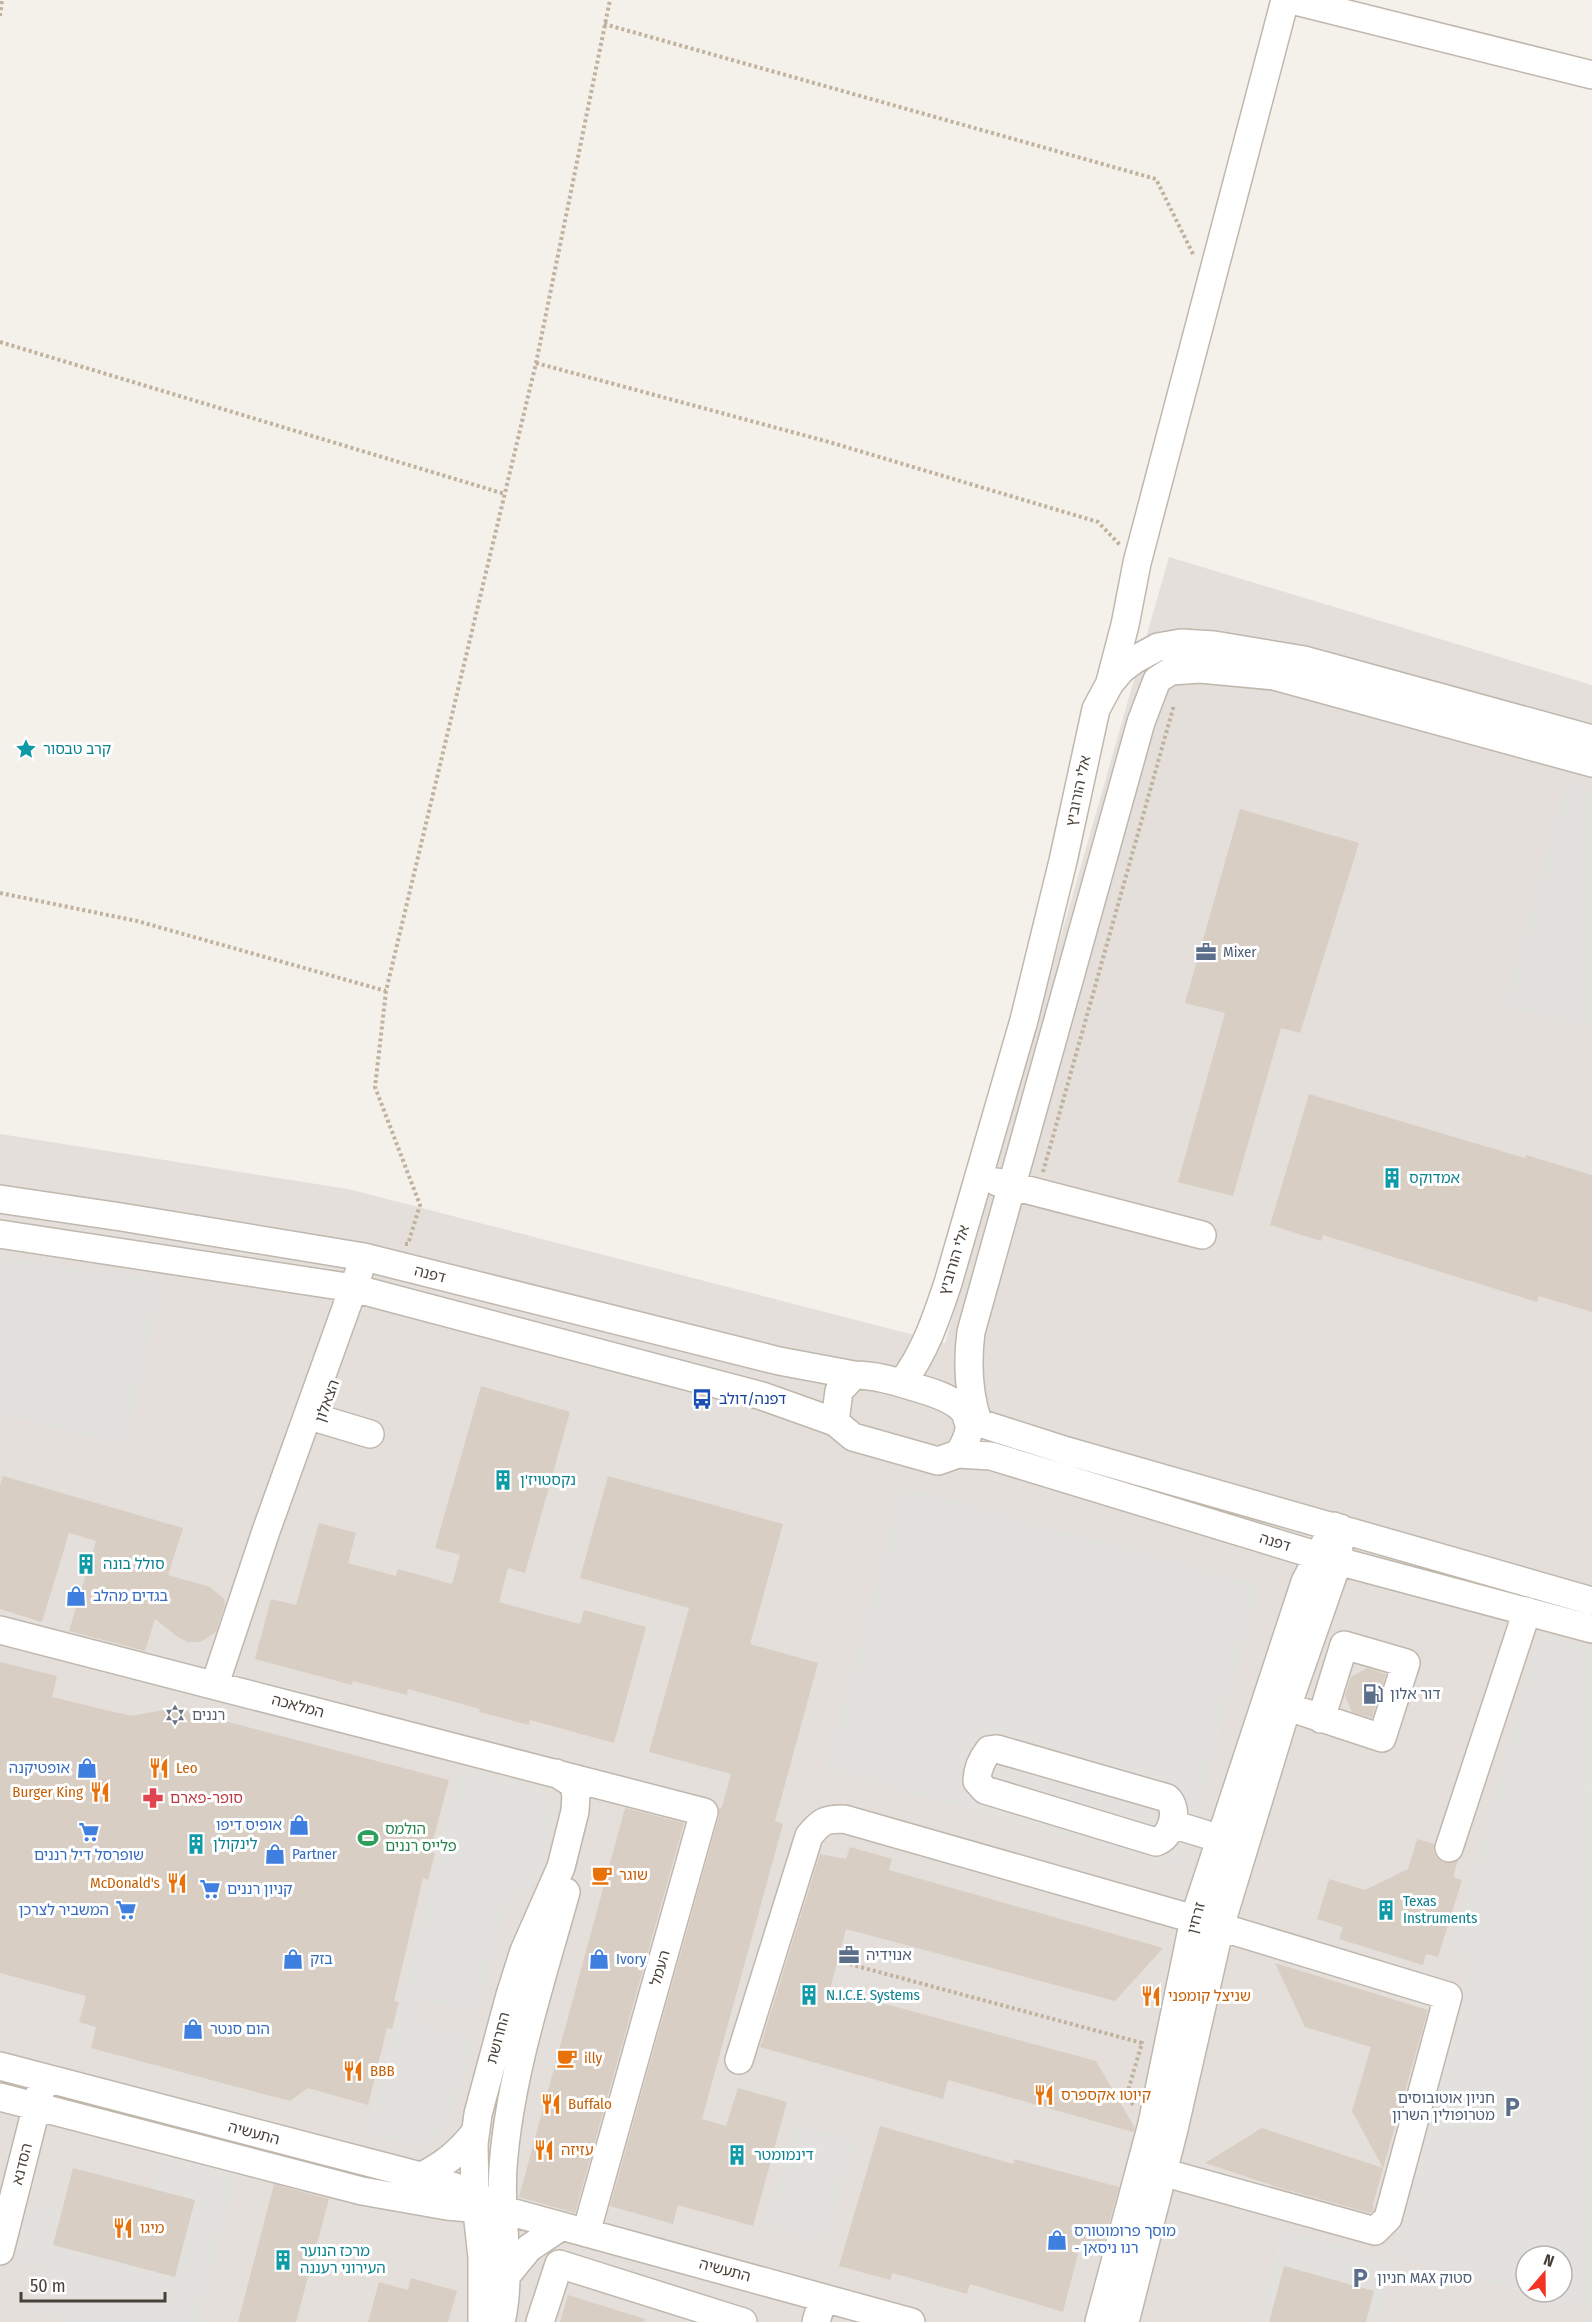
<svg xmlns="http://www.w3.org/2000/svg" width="1592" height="2322" font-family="'Fira Sans Condensed','Noto Sans Hebrew',sans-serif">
  <rect width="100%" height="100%" fill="#f4f0ea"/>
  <path fill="#e4dfdb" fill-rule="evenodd" d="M 1169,557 L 1592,685 L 1592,2322 L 0,2322 L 0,1134 L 348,1189 L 945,1343 ZM 1526,2256 L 1562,2256 L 1562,2292 L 1526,2292 Z"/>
  <path fill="#e3e1de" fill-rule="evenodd" d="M 1566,782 L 1592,789 L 1592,1030 L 1504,1006 Z
    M 0,1257 L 164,1280 L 126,1445 L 0,1413 Z
    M 902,1487 L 1260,1585 L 1182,1868 L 825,1769 Z
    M 1539,1632 L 1592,1647 L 1591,2311 L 1390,2255 L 1472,1960 L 1451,1954 ZM 1526,2256 L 1562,2256 L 1562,2292 L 1526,2292 Z
    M 461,1767 L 535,1786 L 545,1792 L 558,1806 L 540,1876 L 506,1909 L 478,2012 L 422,1999 L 416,2024 L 476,2038 L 457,2101 L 443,2132 L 436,2141 L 427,2146 L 417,2146 L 366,2133 Z
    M 795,2124 L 856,2142 L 825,2244 L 764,2226 Z
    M 162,2153 L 237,2172 L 198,2322 L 72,2322 L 31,2311 L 42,2270 L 12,2262 L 28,2203 L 62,2211 L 53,2245 L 152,2189 Z
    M 1283,2229 L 1395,2262 L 1379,2322 L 1366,2322 L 1373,2291 L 1284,2266 L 1269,2322 L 1258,2322 Z"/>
  <path fill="#d9cec3" d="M 1240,809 L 1359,843 L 1300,1033 L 1281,1028 L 1233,1196 L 1178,1182 L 1225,1013 L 1185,1003 Z
    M 1309,1094 L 1525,1158 L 1526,1155 L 1592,1175 L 1592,1312 L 1539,1296 L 1537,1302 L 1323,1235 L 1321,1241 L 1270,1225 Z
    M 481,1386 L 570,1412 L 525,1573 L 508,1568 L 499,1602 L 580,1624 L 584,1610 L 646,1627 L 614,1743 L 530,1720 L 529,1725 L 479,1712 L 480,1709 L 408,1689 L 407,1695 L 353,1681 L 352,1685 L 255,1659 L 271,1599 L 296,1605 L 319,1523 L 356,1533 L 348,1563 L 396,1576 L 398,1569 L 452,1584 L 460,1555 L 435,1548 Z
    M 3,1476 L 183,1528 L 168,1575 L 210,1587 L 224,1599 L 225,1604 L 216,1632 L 200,1642 L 188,1642 L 179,1638 L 155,1619 L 145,1651 L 69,1631 L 96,1541 L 69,1533 L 42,1622 L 0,1609 L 0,1485 Z
    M 608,1476 L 783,1524 L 750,1644 L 818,1663 L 775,1821 L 783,1824 L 702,2119 L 726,2126 L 738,2088 L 787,2102 L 753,2226 L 678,2205 L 673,2224 L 610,2206 L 719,1816 L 719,1808 L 722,1807 L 731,1774 L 649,1752 L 689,1608 L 580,1578 Z
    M 0,1662 L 57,1676 L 52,1697 L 131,1716 L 175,1708 L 449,1780 L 430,1852 L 435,1853 L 428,1880 L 423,1878 L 394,2001 L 399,2002 L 392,2029 L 387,2028 L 368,2105 L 308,2088 L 290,2101 L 91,2048 L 96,2027 L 79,2022 L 86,1996 L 0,1973 Z
    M 1367,1668 L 1386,1674 L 1372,1718 L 1352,1712 L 1345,1696 L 1351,1677 Z
    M 625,1808 L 684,1823 L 575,2213 L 519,2197 Z
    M 1417,1839 L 1434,1844 L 1434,1852 L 1437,1858 L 1444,1863 L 1452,1863 L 1458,1860 L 1453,1877 L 1462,1880 L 1438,1957 L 1426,1954 L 1423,1965 L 1339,1939 L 1343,1927 L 1317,1919 L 1329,1879 L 1365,1890 L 1408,1869 Z
    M 850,1847 L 892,1859 L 889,1870 L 1163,1948 L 1115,2001 L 846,1929 L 830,1989 L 1096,2061 L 1135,2128 L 1133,2132 L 948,2080 L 943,2099 L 760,2047 L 820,1854 L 846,1859 Z
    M 1275,1963 L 1428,2010 L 1373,2204 L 1374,2210 L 1370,2213 L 1280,2188 L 1205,2163 L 1262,2128 L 1383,2168 L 1352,2111 L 1371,2047 L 1305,2027 Z
    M 880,2126 L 1013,2164 L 1015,2159 L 1119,2187 L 1100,2256 L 1079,2250 L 1063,2312 L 970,2284 L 967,2294 L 892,2273 L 890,2280 L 839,2266 Z
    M 73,2168 L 195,2200 L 175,2277 L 53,2245 Z
    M 274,2184 L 329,2199 L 296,2322 L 238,2322 Z
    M 1284,2266 L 1374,2291 L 1366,2322 L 1269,2322 Z
    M 411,2278 L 457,2291 L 448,2322 L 368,2322 L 379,2282 L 408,2290 Z
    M 568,2295 L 645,2319 L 644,2322 L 560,2322 Z"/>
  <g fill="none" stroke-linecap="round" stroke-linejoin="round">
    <g stroke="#c0b7ad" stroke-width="30">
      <path id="minor" d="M 1291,0 L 1592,75
        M 1110,682 L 1125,625 L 1137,563 L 1285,0
        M 997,1182 L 1202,1235
        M 0,1199 L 121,1217 L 364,1257 L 779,1361 L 854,1375
        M 0,1234 L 353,1288 L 762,1396 L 835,1422
        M 854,1375 C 875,1375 894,1381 914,1387 C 949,1397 989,1410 958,1454 L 938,1461 L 853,1437 L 835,1422 L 839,1391 Z
        M 902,1383 C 925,1352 936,1319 948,1283 L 1024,1020 L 1063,861 L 1096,709 L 1110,683 L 1122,669 L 1134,660 L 1158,647 L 1181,643 L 1214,645 L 1304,660 L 1592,739
        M 320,1419 L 370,1434
        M 967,1419 L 1067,1451 L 1592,1601
        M 978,1422 C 968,1392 967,1363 971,1332 L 1141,722 L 1157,680 L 1171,671 L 1200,669 L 1274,676 L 1592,763
        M 958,1454 L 991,1456 L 1319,1556 L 1592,1629
        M 0,1630 L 704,1812 L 586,2233
        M 215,1684 L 266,1531 L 359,1272
        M 1270,1701 L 1382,1738 L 1406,1663 L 1344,1645 L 1321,1719
        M 997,1749 L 1167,1798 C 1180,1809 1172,1837 1156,1842 L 985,1790 L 977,1781 C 977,1770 982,1759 989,1750 Z
        M 1172,1824 L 1221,1839
        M 1449,1848 L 1527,1611
        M 739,2060 L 809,1836 C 821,1821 825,1819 844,1819 L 1194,1919 L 1448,1996 L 1388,2218 L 1375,2231 L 1162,2172
        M 0,2066 L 432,2179 L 475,2194 L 503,2210 L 911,2322
        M 0,2097 L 362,2191 L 447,2206 L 493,2210
        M 420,2177 C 444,2165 460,2152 476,2131
        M 0,2251 L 41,2089
        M 506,2276 L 529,2248 L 562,2226
        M 482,2322 L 482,2257 L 475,2194 L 474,2144 L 478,2114 L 510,1995 L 524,1951 L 561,1867 L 575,1811 L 576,1794 L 572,1783 L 556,1773
        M 501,2322 C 513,2271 499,2219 503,2167 C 510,2074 541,1982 566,1892
        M 540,2322 L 559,2264 L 743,2322
        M 816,2322 L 823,2298
        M 1099,2322 L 1152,2124 L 1194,1919 L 1305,1582 L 1334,1526
        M 1125,2322 L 1174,2129 L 1220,1927 L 1287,1707 L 1338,1561 L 1340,1528"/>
    </g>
    <path stroke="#c1b29e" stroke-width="4" stroke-dasharray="3 3" stroke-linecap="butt" d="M 0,16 L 2,0
      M 604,24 L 1156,179 L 1194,256
      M 0,342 L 505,494
      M 536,363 L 829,442 L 1098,522 L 1120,545
      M 0,893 L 137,921 L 386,991
      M 1043,1172 L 1174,705
      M 405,1244 L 408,1244 L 420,1205 L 375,1087 L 386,991 L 536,363 L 610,0
      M 838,1961 L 1142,2043 L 1127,2094 L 1133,2105"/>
    <use href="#minor" stroke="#fff" stroke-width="27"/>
  </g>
  <defs>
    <g id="sight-bare" transform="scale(1.62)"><path d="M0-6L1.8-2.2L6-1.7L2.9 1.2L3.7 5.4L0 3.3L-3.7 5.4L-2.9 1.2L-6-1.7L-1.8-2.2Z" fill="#0f9aa8" stroke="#fff" stroke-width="2.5" paint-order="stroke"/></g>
    <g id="office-bare" transform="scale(1.62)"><path d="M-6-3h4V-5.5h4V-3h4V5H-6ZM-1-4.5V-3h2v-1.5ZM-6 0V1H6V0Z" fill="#5c6f8a" stroke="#fff" stroke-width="2.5" paint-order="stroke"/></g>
    <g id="building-bare" transform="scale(1.62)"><path d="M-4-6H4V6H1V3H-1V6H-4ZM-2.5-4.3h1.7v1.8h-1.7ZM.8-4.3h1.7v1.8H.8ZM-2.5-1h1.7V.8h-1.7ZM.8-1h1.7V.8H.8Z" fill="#0f9aa8" stroke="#fff" stroke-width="2.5" paint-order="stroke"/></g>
    <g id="bus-bare" transform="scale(1.62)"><path d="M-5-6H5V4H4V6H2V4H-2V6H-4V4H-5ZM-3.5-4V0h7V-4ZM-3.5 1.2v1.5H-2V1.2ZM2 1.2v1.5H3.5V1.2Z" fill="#1a4fb4" stroke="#fff" stroke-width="2.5" paint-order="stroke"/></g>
    <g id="shop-bare" transform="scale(1.62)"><path d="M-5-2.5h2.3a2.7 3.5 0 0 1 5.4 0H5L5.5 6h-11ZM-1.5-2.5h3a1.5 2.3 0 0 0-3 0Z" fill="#3f7fe0" stroke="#fff" stroke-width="2.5" paint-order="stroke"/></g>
    <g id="fuel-bare" transform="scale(1.62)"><path d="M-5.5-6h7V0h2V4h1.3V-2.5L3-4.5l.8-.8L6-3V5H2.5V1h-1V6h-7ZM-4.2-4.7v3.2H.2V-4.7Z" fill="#5c6f8a" stroke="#fff" stroke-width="2.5" paint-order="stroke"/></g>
    <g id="synagogue-bare" transform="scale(1.62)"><path d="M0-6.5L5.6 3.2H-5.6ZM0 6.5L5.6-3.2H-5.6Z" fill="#6b7280" stroke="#fff" stroke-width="2.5" paint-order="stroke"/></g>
    <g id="restaurant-bare" transform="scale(1.62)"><path d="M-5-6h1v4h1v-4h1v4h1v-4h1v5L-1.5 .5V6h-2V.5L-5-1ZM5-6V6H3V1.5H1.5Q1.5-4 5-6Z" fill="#e8710a" stroke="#fff" stroke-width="2.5" paint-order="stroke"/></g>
    <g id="pharmacy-bare" transform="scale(1.62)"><path d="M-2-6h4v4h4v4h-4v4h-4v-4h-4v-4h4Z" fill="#e0444e" stroke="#fff" stroke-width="2.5" paint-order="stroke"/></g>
    <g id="supermarket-bare" transform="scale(1.62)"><path d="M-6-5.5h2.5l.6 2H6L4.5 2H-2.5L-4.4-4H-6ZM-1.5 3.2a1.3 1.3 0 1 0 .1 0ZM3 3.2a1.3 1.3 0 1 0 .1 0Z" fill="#3f7fe0" stroke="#fff" stroke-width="2.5" paint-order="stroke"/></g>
    <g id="stadium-bare" transform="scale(1.62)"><path d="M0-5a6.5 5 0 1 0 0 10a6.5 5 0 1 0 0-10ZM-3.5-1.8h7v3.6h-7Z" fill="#2e9e5b" stroke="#fff" stroke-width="2.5" paint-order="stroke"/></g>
    <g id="cafe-bare" transform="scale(1.62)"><path d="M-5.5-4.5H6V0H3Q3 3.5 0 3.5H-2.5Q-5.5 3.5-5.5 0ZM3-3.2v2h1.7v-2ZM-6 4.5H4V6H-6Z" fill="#e8710a" stroke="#fff" stroke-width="2.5" paint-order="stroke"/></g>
    <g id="parking-bare" transform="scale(1.62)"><path d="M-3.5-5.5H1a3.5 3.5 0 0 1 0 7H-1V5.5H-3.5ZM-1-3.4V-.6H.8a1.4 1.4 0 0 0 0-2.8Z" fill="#5c6f8a" stroke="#fff" stroke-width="2.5" paint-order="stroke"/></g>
  </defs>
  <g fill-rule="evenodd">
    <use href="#sight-bare" x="26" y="749"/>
    <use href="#office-bare" x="1206" y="952"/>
    <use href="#building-bare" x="1392" y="1178"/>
    <use href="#bus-bare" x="702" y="1399"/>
    <use href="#building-bare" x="503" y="1480"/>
    <use href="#building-bare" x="86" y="1564"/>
    <use href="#shop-bare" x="76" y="1596"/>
    <use href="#fuel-bare" x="1373" y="1694"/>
    <use href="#synagogue-bare" x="175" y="1715"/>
    <use href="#shop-bare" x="87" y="1768"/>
    <use href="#restaurant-bare" x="159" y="1768"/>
    <use href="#restaurant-bare" x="100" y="1792"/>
    <use href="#pharmacy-bare" x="153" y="1798"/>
    <use href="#shop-bare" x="299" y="1825"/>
    <use href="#supermarket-bare" x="89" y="1832"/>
    <use href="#stadium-bare" x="368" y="1838"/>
    <use href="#building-bare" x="196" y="1844"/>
    <use href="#shop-bare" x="275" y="1854"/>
    <use href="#cafe-bare" x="602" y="1875"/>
    <use href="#restaurant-bare" x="177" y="1883"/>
    <use href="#supermarket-bare" x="210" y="1889"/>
    <use href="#supermarket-bare" x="126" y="1910"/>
    <use href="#building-bare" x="1386" y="1910"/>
    <use href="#office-bare" x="849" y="1955"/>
    <use href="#shop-bare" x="293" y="1959"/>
    <use href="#shop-bare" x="599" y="1959"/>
    <use href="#building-bare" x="809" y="1995"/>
    <use href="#restaurant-bare" x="1151" y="1996"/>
    <use href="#shop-bare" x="193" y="2029"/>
    <use href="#cafe-bare" x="567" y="2058"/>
    <use href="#restaurant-bare" x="353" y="2071"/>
    <use href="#restaurant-bare" x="1044" y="2095"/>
    <use href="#restaurant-bare" x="551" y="2104"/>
    <use href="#parking-bare" x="1512" y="2107"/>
    <use href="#restaurant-bare" x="544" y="2150"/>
    <use href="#building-bare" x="737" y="2155"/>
    <use href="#restaurant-bare" x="123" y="2228"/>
    <use href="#shop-bare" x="1057" y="2240"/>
    <use href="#building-bare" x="283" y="2260"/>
    <use href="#parking-bare" x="1360" y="2278"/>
  </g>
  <g text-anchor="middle" stroke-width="6" stroke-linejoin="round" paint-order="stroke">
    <g font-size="15" fill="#0d838f" stroke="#fff" text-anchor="start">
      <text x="43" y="754">קרב טבסור</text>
      <text x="1409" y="1183">אמדוקס</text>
      <text x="520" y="1485">נקסטויז'ן</text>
      <text x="103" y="1569">סולל בונה</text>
      <text x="213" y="1849">לינקולן</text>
      <text x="1403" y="1906">Texas<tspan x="1403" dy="17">Instruments</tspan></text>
      <text x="826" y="2000">N.I.C.E. Systems</text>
      <text x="754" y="2160">דינמומטר</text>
      <text x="300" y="2256">מרכז הנוער<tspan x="300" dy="17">העירוני רעננה</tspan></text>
    </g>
    <g font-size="15" fill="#484138" stroke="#fff">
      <text transform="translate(1078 791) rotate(-78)" y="5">אלי הורוביץ</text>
      <text transform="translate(954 1260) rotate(-73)" y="5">אלי הורוביץ</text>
      <text transform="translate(430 1274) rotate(14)" y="5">דפנה</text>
      <text transform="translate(327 1401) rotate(-70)" y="5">הצאלון</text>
      <text transform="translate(1275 1542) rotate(17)" y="5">דפנה</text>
      <text transform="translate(298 1706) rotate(15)" y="5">המלאכה</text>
      <text transform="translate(1196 1918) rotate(-75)" y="5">זרחין</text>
      <text transform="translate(660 1968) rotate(-74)" y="5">העמל</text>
      <text transform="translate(498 2038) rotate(-75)" y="5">החרושת</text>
      <text transform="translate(254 2133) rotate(15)" y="5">התעשיה</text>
      <text transform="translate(22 2164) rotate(-76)" y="5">הסדנא</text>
      <text transform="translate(725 2270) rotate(15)" y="5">התעשיה</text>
    </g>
    <g font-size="15" fill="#4e5e75" stroke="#fff" text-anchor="start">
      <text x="1223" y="957">Mixer</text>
      <text x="1390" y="1699">דור אלון</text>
      <text x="866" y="1960">אנוידיה</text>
      <text x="1495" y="2103" text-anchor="end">חניון אוטובוסים<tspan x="1495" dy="17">מטרופולין השרון</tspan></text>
      <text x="1377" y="2283">חניון MAX סטוק</text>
    </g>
    <g font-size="15" fill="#164399" stroke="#fff" text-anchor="start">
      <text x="719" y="1404">דפנה/דולב</text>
    </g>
    <g font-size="15" fill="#366cbe" stroke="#fff" text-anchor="start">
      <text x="93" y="1601">בגדים מהלב</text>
      <text x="70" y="1773" text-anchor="end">אופטיקנה</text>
      <text x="282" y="1830" text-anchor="end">אופיס דיפו</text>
      <text x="292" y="1859">Partner</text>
      <text x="89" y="1860" text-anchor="middle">שופרסל דיל רננים</text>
      <text x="227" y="1894">קניון רננים</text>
      <text x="109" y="1915" text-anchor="end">המשביר לצרכן</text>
      <text x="310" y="1964">בזק</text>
      <text x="616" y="1964">Ivory</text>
      <text x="210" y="2034">הום סנטר</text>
      <text x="1074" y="2236">מוסך פרומוטורס<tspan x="1074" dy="17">- רנו ניסאן</tspan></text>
    </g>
    <g font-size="15" fill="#5b616d" stroke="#fff" text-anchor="start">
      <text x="192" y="1720">רננים</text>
    </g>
    <g font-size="15" fill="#c56008" stroke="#fff" text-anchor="start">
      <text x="176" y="1773">Leo</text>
      <text x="83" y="1797" text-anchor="end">Burger King</text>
      <text x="619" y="1880">שוגר</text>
      <text x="160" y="1888" text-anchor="end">McDonald's</text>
      <text x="1168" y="2001">שניצל קומפני</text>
      <text x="584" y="2063">illy</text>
      <text x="370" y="2076">BBB</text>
      <text x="1061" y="2100">קיוטו אקספרס</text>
      <text x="568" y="2109">Buffalo</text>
      <text x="561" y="2155">עזיזה</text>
      <text x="140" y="2233">מיגו</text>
    </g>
    <g font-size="15" fill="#be3a42" stroke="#fff" text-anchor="start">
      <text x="170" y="1803">סופר-פארם</text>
    </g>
    <g font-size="15" fill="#27864d" stroke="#fff" text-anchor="start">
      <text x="385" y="1834">הולמס<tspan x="385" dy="17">פלייס רננים</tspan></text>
    </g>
  </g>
  <g transform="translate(1544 2274) rotate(20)"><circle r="28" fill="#ffffff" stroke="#b6b3af" stroke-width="1.5"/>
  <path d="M0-4.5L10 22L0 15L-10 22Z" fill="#f13424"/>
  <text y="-9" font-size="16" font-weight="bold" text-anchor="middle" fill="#484138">N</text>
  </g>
  <path d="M21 2292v9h144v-9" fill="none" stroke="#484138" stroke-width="3"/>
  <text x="30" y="2292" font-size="18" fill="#484138" stroke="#ffffff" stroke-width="4.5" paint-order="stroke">50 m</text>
</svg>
